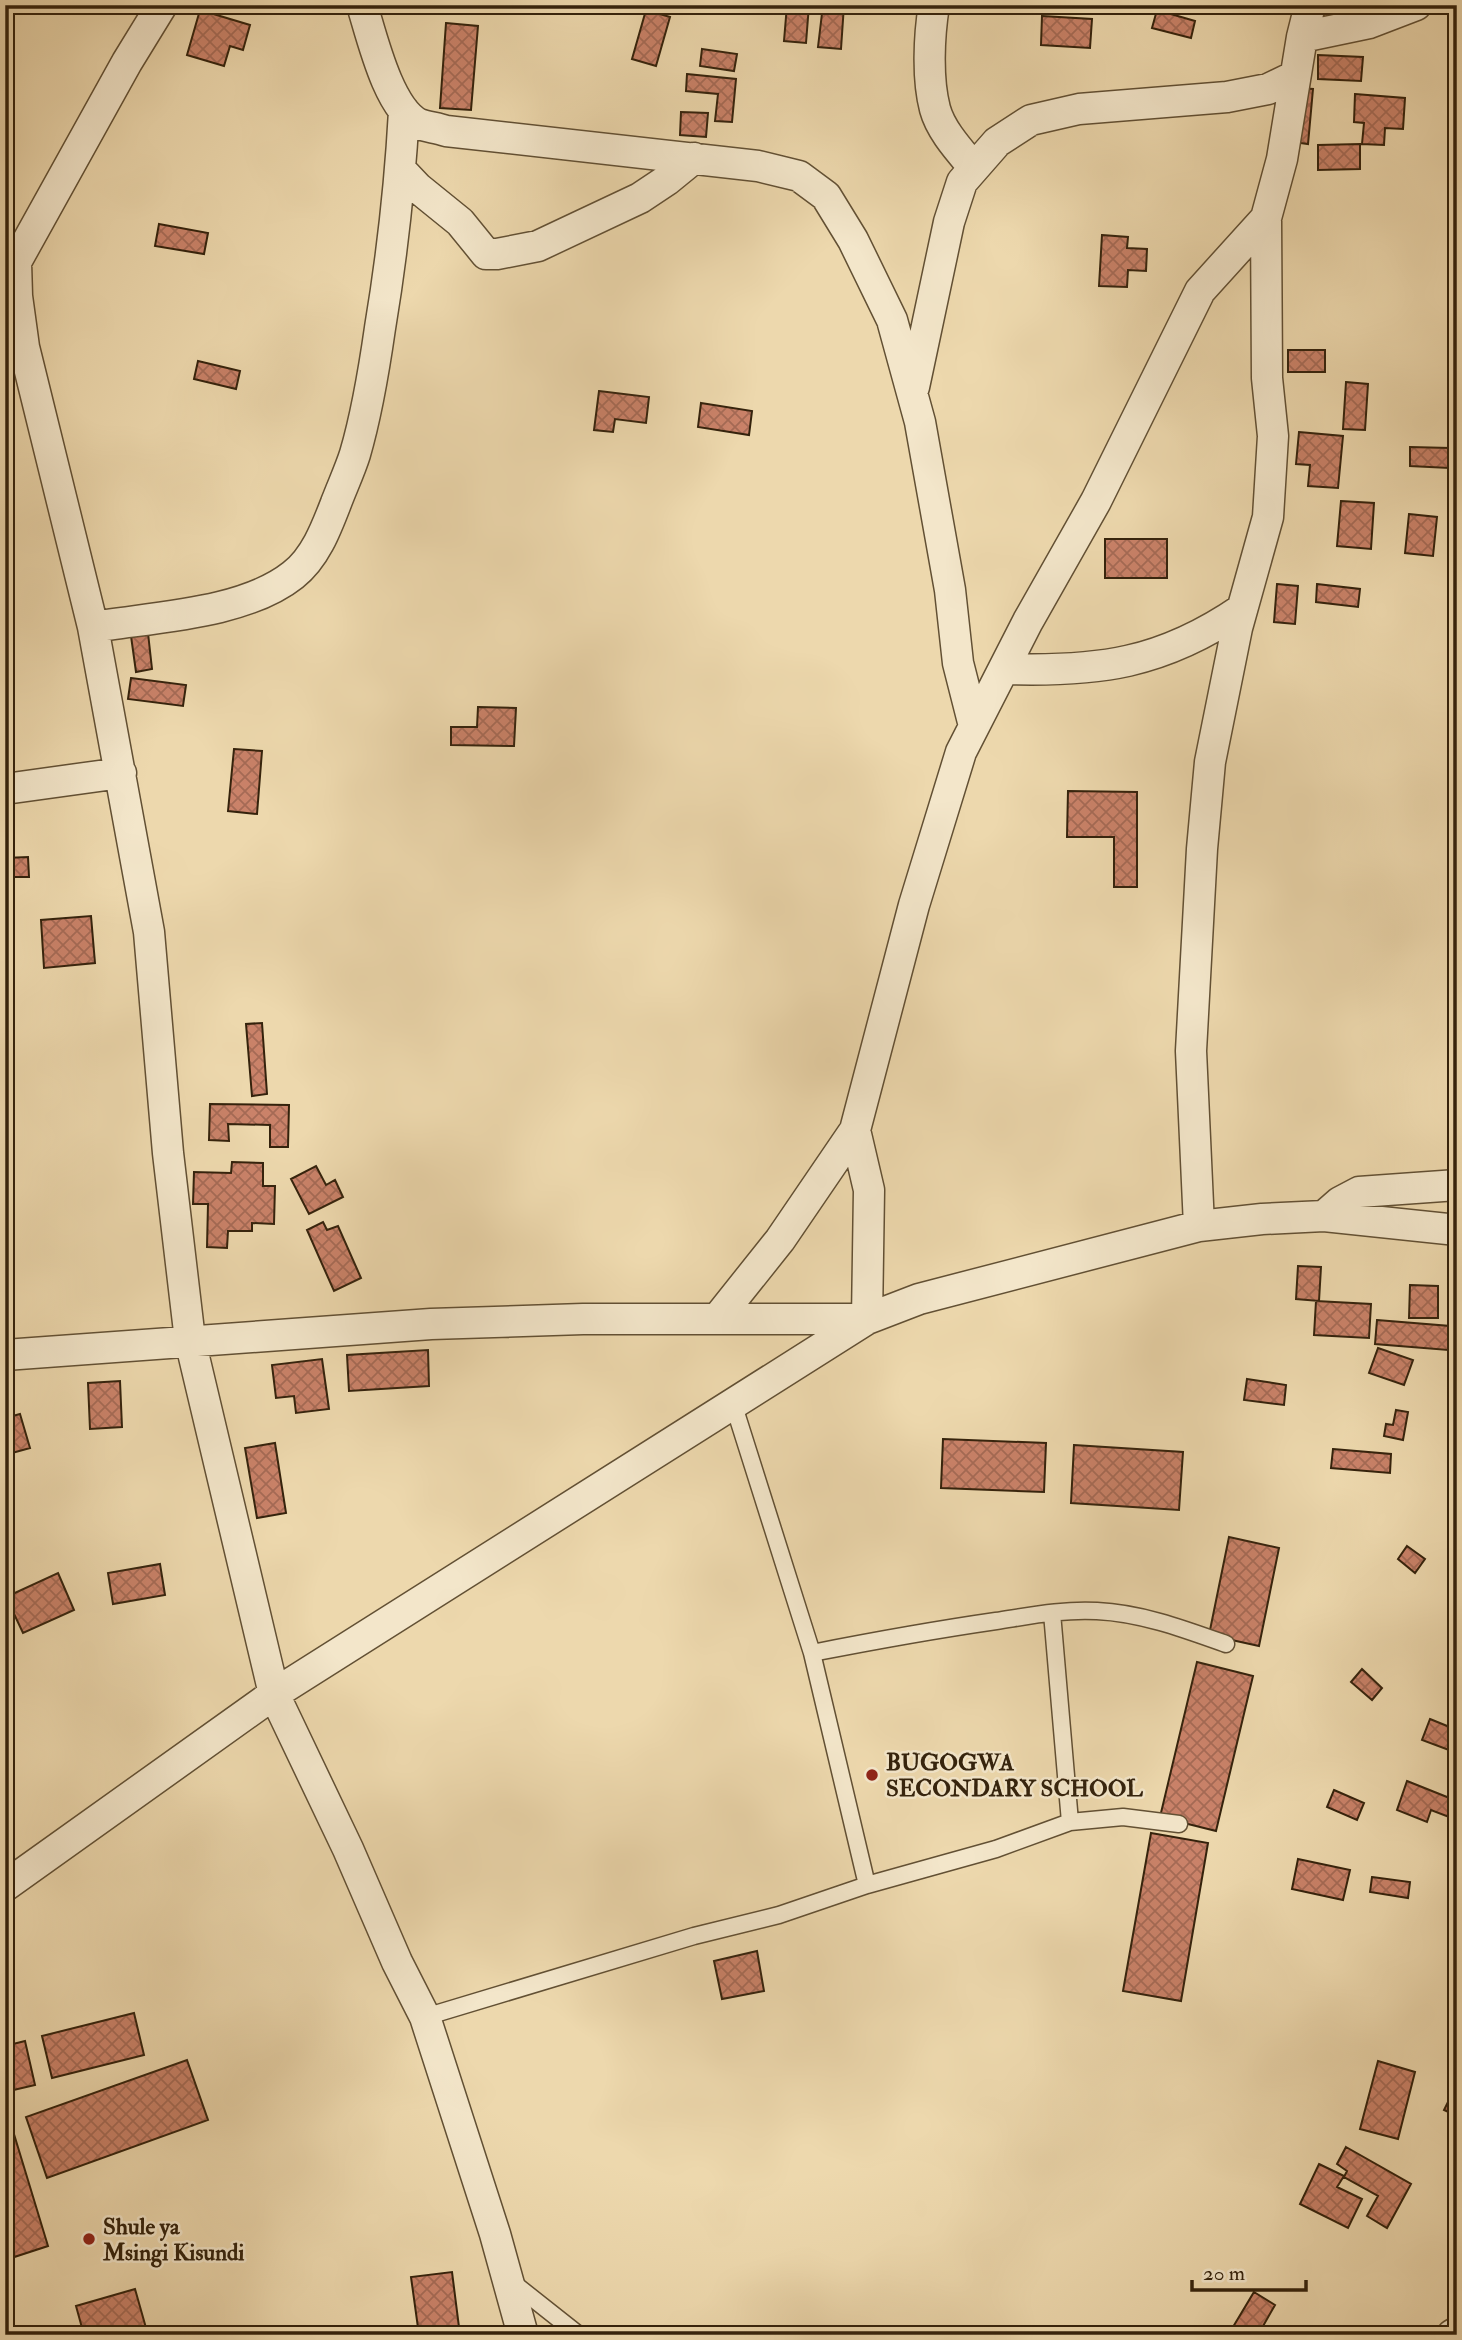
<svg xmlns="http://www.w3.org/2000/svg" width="1462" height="2340" font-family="'IM FELL Double Pica',serif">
  <defs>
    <pattern id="building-cross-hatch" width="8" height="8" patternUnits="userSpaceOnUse" patternTransform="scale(1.75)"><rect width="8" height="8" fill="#ca8269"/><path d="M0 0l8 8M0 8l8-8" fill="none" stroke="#a56a55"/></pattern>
  </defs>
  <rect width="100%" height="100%" fill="#edd8ad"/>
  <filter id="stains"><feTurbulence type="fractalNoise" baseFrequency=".00286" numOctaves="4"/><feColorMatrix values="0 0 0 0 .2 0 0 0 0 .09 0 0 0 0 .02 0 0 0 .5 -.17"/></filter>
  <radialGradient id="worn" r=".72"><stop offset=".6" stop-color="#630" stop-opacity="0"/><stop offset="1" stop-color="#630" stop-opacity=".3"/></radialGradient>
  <path fill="url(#building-cross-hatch)" stroke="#34220c" stroke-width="2" d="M 787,5 L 809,5 L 806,43 L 784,41 Z
    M 823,5 L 844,5 L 841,49 L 818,47 Z
    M 200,10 L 250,25 L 243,50 L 230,46 L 224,66 L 187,55 Z
    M 646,10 L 670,17 L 656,66 L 632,59 Z
    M 1157,10 L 1195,21 L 1191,38 L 1152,28 Z
    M 1042,16 L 1092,19 L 1090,48 L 1041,45 Z
    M 446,23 L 478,26 L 471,110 L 440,108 Z
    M 702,49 L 737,54 L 734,71 L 700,66 Z
    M 1318,55 L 1363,57 L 1361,81 L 1318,79 Z
    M 687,74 L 736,79 L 732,122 L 715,121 L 718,94 L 686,91 Z
    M 1298,88 L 1313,89 L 1308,144 L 1293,142 Z
    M 1355,94 L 1405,98 L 1403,129 L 1385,128 L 1384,145 L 1362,144 L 1364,123 L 1354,122 Z
    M 681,112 L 708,113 L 706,137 L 680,135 Z
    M 1360,144 L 1360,169 L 1318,170 L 1318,145 Z
    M 159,224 L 208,233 L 204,254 L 155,246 Z
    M 1102,235 L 1128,237 L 1127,248 L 1147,249 L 1146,271 L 1128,270 L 1127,287 L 1099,286 Z
    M 1288,350 L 1325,350 L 1325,372 L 1288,372 Z
    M 198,361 L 240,371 L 236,389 L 194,379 Z
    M 1346,382 L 1368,384 L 1365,430 L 1343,429 Z
    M 599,391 L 649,397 L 646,423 L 615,419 L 613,432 L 594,430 Z
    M 701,403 L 752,411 L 749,435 L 698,427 Z
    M 1299,432 L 1343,436 L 1338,488 L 1308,486 L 1310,465 L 1296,464 Z
    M 1410,447 L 1450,448 L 1449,468 L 1410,466 Z
    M 5,488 L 12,490 L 5,517 Z
    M 1341,501 L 1374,503 L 1371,549 L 1337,546 Z
    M 1409,514 L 1437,517 L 1433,556 L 1405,553 Z
    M 1105,539 L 1167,539 L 1167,578 L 1105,578 Z
    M 1277,584 L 1298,586 L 1295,624 L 1274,622 Z
    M 1317,584 L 1360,589 L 1358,607 L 1316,602 Z
    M 5,598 L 13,599 L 10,637 L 5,637 Z
    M 148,633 L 152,669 L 136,672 L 131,636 Z
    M 131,678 L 186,685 L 183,706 L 128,699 Z
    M 478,707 L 516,708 L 514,746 L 451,745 L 451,727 L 477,727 Z
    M 234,749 L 262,751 L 257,814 L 228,811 Z
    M 1068,791 L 1137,792 L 1137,887 L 1114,887 L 1114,837 L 1067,837 Z
    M 28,857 L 29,877 L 5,877 L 5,858 Z
    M 91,916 L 95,963 L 44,968 L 41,920 Z
    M 262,1023 L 267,1094 L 252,1096 L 246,1024 Z
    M 210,1104 L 289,1105 L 288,1147 L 270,1147 L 270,1125 L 228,1124 L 229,1141 L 209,1140 Z
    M 232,1162 L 263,1163 L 263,1186 L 275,1186 L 274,1224 L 252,1223 L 252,1231 L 228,1231 L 227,1248 L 207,1247 L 208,1204 L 193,1204 L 194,1172 L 231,1173 Z
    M 316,1166 L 326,1185 L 335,1180 L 343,1197 L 309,1214 L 291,1179 Z
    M 323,1222 L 327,1230 L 338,1226 L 361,1278 L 334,1291 L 307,1230 Z
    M 1298,1266 L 1321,1267 L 1319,1301 L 1296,1299 Z
    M 1410,1285 L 1438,1286 L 1438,1318 L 1409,1318 Z
    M 1316,1301 L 1371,1304 L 1369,1338 L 1314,1335 Z
    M 1377,1320 L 1450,1326 L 1448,1350 L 1375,1344 Z
    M 1378,1348 L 1413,1360 L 1404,1385 L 1369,1373 Z
    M 428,1350 L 429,1386 L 349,1391 L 347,1355 Z
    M 322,1359 L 329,1409 L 296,1413 L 294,1396 L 276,1398 L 272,1365 Z
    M 1449,1359 L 1457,1360 L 1457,1376 L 1448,1375 Z
    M 1247,1379 L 1286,1385 L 1284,1405 L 1244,1400 Z
    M 120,1381 L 122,1427 L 90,1429 L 88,1383 Z
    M 1396,1410 L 1408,1412 L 1403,1440 L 1384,1436 L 1386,1424 L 1393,1425 Z
    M 20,1414 L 30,1448 L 5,1455 L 5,1418 Z
    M 943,1439 L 1046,1443 L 1044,1492 L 941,1488 Z
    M 275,1443 L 286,1513 L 257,1518 L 245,1448 Z
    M 1074,1445 L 1183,1452 L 1179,1510 L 1071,1503 Z
    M 1333,1449 L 1391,1454 L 1390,1473 L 1331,1468 Z
    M 1229,1537 L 1279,1548 L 1259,1646 L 1209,1635 Z
    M 1407,1546 L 1425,1559 L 1415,1573 L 1398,1559 Z
    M 160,1564 L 165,1595 L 113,1604 L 108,1573 Z
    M 58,1573 L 74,1610 L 23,1633 L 6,1597 Z
    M 1197,1662 L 1253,1676 L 1216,1831 L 1160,1817 Z
    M 1362,1669 L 1382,1688 L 1372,1700 L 1351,1682 Z
    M 1430,1719 L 1457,1730 L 1457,1753 L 1422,1740 Z
    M 1407,1781 L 1457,1801 L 1457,1820 L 1431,1810 L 1427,1822 L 1397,1810 Z
    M 1334,1790 L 1364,1803 L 1357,1820 L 1327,1807 Z
    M 1151,1833 L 1208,1843 L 1181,2001 L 1123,1991 Z
    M 1298,1859 L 1350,1870 L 1343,1900 L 1292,1889 Z
    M 1372,1877 L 1410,1882 L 1408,1898 L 1370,1892 Z
    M 757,1951 L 764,1991 L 722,1999 L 714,1961 Z
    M 134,2013 L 144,2055 L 52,2078 L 42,2036 Z
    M 25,2041 L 35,2085 L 5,2092 L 5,2046 Z
    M 187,2060 L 208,2120 L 47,2178 L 26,2117 Z
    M 1378,2061 L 1415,2072 L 1398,2139 L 1360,2129 Z
    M 1457,2084 L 1457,2116 L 1444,2110 Z
    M 10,2121 L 48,2246 L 5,2260 L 5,2122 Z
    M 1346,2147 L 1411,2184 L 1387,2228 L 1367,2216 L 1378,2196 L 1344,2177 L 1347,2171 L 1337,2164 Z
    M 1319,2164 L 1344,2176 L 1337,2187 L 1362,2199 L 1348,2228 L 1300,2204 Z
    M 452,2272 L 460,2335 L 419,2335 L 411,2277 Z
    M 135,2289 L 148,2335 L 84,2335 L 76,2306 Z
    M 1254,2292 L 1275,2305 L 1258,2335 L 1234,2335 L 1230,2332 Z"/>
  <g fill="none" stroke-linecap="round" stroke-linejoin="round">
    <g stroke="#625034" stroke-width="19">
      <path id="service" d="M 733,1403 L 812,1653 L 867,1885
        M 1052,1613 L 1070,1822
        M 812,1653 C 873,1641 934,1630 996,1621 C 1029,1616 1063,1609 1097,1611 C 1141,1613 1184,1629 1226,1644
        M 425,2017 L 694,1936 L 779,1915 L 867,1885 L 996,1849 L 1070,1822 L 1123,1817 L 1179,1824
        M 512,2282 L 579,2335"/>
    </g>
    <g stroke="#625034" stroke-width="33">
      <path id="minor" d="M 162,5 L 127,62 L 16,262 L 17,296 L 24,347 L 93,627 L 149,932 L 168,1153 L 190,1340 L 274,1694 L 348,1849 L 397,1962 L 425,2017 L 495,2234 L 523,2335
        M 362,5 C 372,37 388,108 419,124 C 427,127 438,128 446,131 L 758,166 L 799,176 L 826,196 L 853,240 L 892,320 L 920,422 L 950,590 L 958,663 L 974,726
        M 934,5 C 929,36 927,79 935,109 C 941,131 960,151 974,168
        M 1302,37 L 1369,23 L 1416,5
        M 400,169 L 418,188 L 460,222 L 486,254 L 497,254 L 538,246 L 640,198 L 667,180 L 694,158
        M 914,387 L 949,222 L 962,182 L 997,142 L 1031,120 L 1079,109 L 1227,97 L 1268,89 L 1295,76
        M 93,627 C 154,617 244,614 293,575 C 315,558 326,529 336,503 C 342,487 350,470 355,454 C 367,413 374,370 380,328 C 392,256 400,184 404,111
        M 1004,669 C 1098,672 1162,664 1242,609
        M 5,789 L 121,773
        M 1324,1216 L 1340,1202 L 1359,1192 L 1457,1185
        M 1199,1226 L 1191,1051 L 1202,849 L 1210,762 L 1237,628 L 1268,517 L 1273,436 L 1267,378 L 1266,218 L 1282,159 L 1302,37 L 1310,5
        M 717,1319 L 780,1240 L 855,1130 L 914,905 L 961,752 L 1028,621 L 1096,501 L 1200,291 L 1266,218
        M 5,1355 L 431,1324 L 583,1319 L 867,1319 L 869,1190 L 855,1130
        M 5,1886 L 274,1694 L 867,1319 L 919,1299 L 1199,1226 L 1262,1219 L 1324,1216 L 1457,1230
        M 1452,2335 L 1457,2332"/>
    </g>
    <use href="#service" stroke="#f3e6ca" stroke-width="16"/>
    <use href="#minor" stroke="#f3e6ca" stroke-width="30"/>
  </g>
  <g fill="#8f2418" stroke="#f3e6ca" stroke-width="2.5">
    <circle cx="872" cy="1775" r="7"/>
    <circle cx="89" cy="2239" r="7"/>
  </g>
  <g text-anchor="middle" stroke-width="5" stroke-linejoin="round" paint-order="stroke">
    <g font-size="23" font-weight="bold" fill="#34220c" stroke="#f3e6ca" text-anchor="start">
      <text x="886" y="1770">BUGOGWA<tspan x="886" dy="26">SECONDARY SCHOOL</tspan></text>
      <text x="103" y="2234">Shule ya<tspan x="103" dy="26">Msingi Kisundi</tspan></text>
    </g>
  </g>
  <rect width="1462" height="2340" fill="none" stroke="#edd8ad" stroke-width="28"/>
  <rect x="7" y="7" width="1448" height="2326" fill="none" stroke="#34220c" stroke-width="3.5"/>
  <rect x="14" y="14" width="1434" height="2312" fill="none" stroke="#34220c" stroke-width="2"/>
  <path d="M1192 2280v10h114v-10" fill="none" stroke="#34220c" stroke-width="3.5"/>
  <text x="1203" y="2280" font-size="21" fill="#34220c" stroke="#f3e6ca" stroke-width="5" paint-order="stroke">20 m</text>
  <rect width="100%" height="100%" filter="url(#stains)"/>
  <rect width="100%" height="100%" fill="url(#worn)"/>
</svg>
